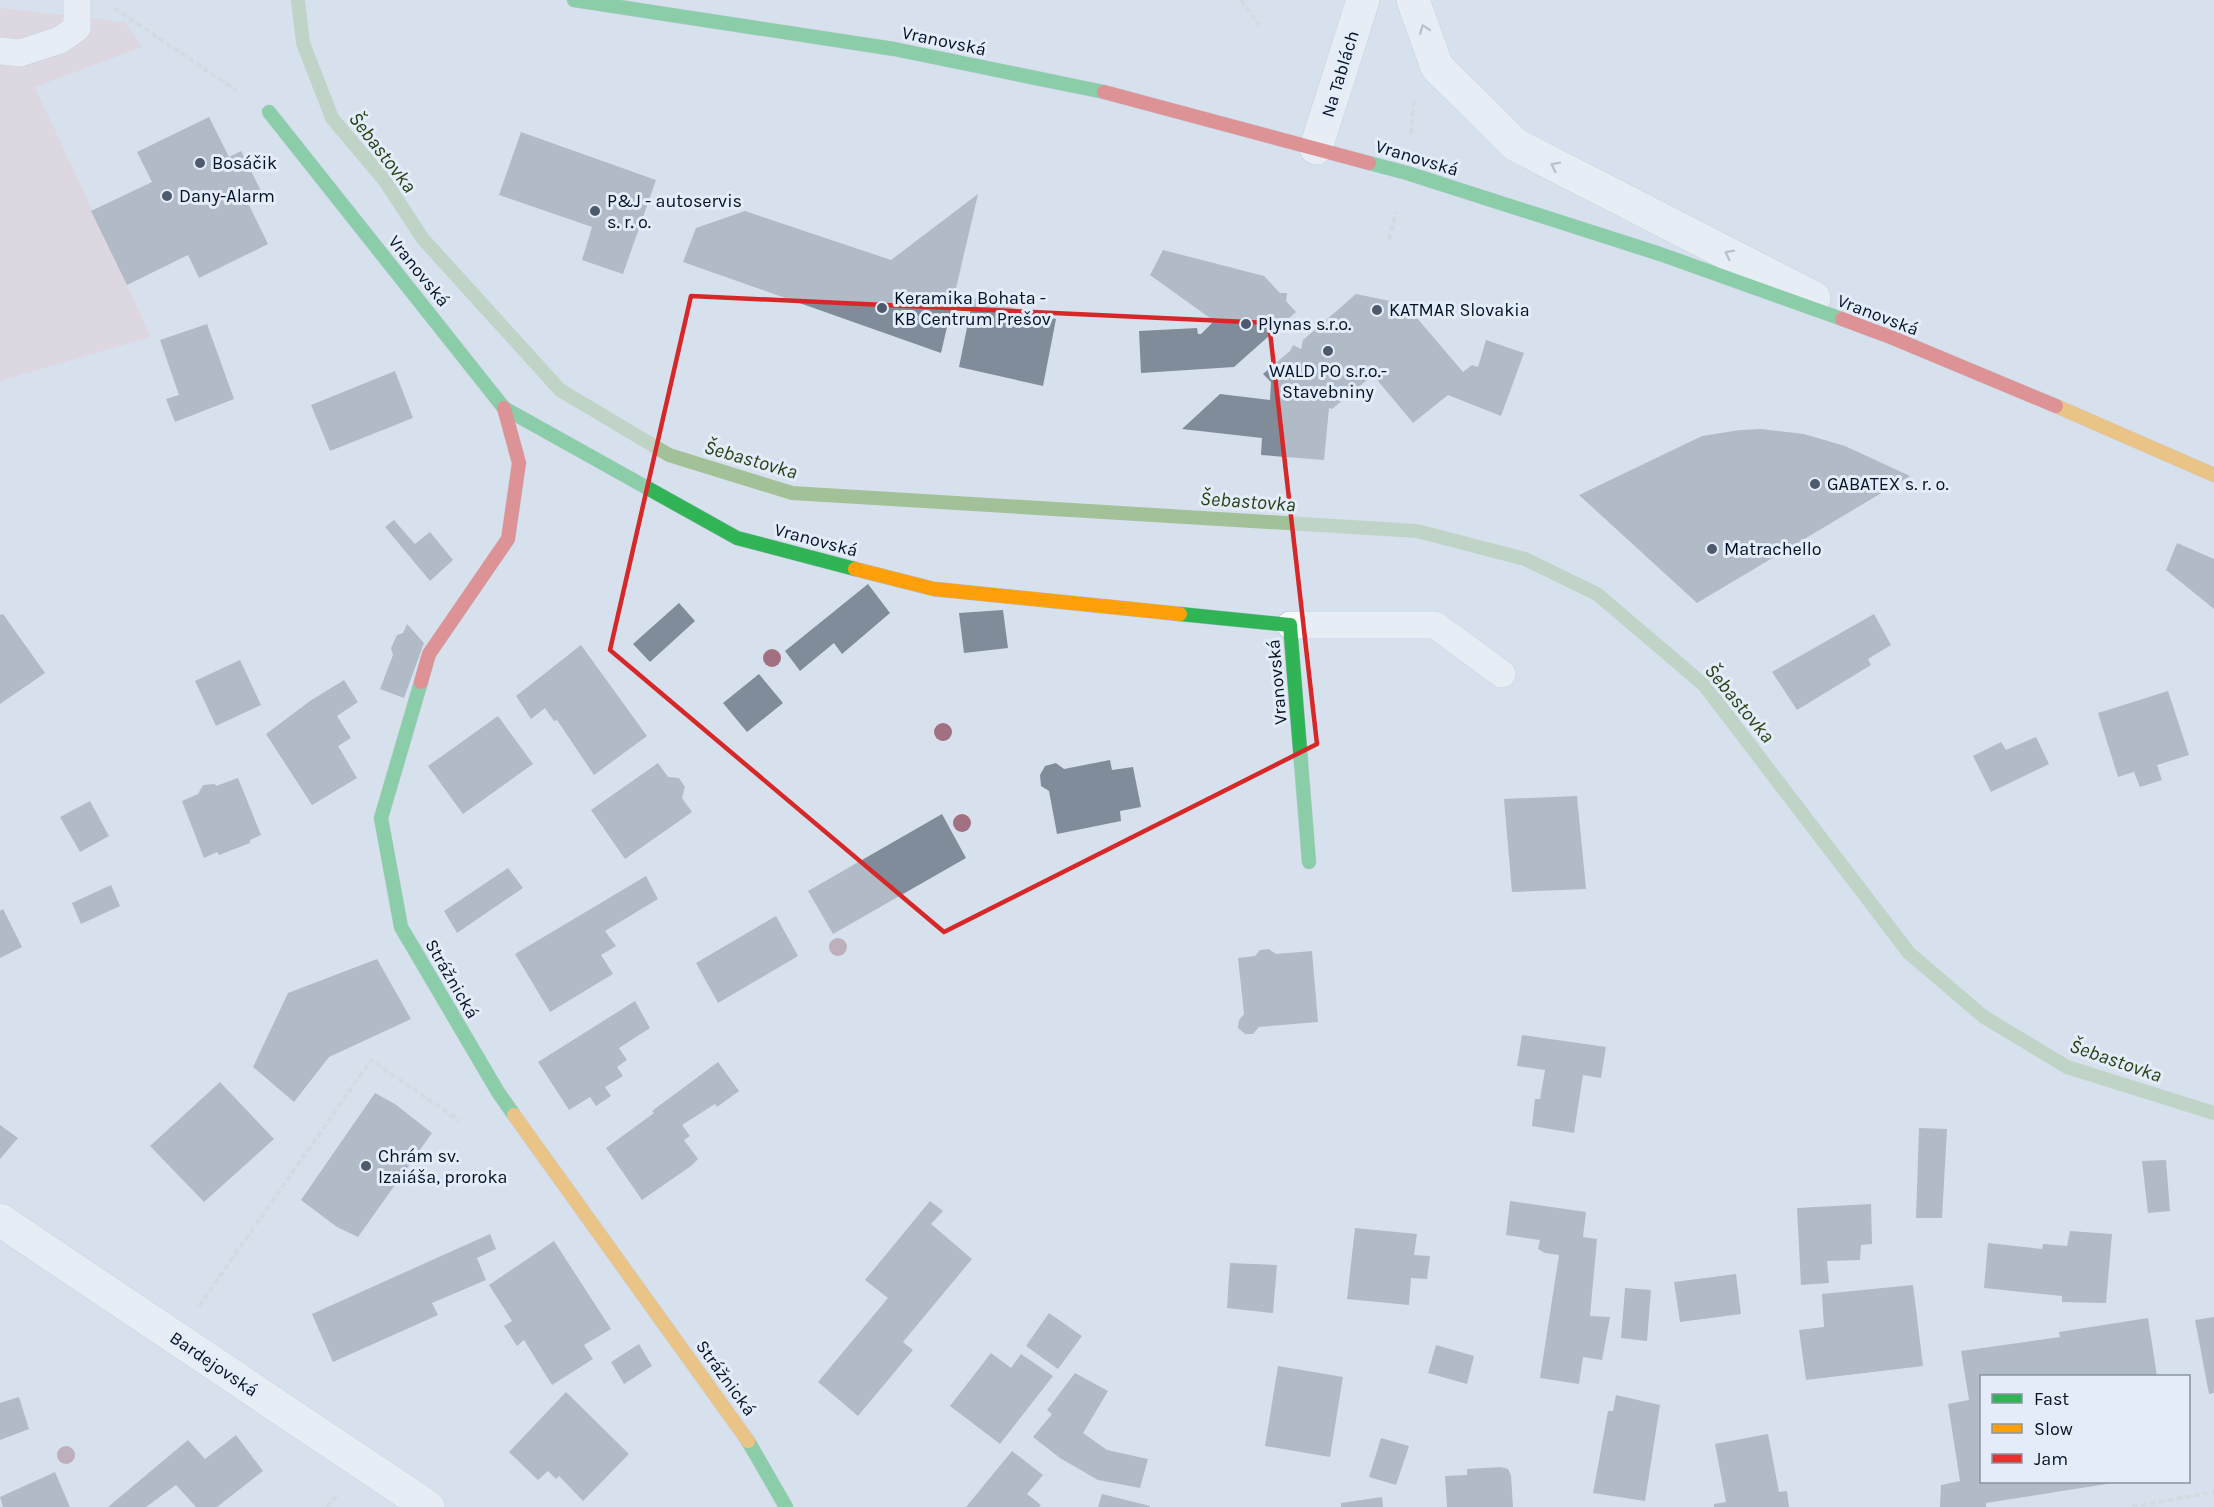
<svg xmlns="http://www.w3.org/2000/svg" width="2214" height="1507" font-family="Karla,sans-serif">
  <rect width="100%" height="100%" fill="#d7e1ed"/>
  <path fill="#e3c9d0" d="M 0,8 L 125,22 L 142,47 L 35,87 L 151,337 L 0,381 Z"/>
  <g fill="none" stroke-linecap="round" stroke-linejoin="round">
    <path stroke="#a2c198" stroke-width="14" d="M 298,0 L 303,43 L 332,118 L 385,181 L 423,239 L 560,390 L 669,455 L 792,493 L 1417,531 L 1525,559 L 1597,594 L 1704,685 L 1909,953 L 1984,1017 L 2067,1067 L 2214,1113"/>
  </g>
  <path fill="#808c9a" d="M 209,117 L 229,157 L 241,151 L 262,193 L 247,201 L 268,244 L 199,278 L 188,255 L 127,285 L 91,211 L 152,182 L 137,152 Z
    M 521,132 L 656,180 L 623,274 L 582,260 L 592,227 L 499,195 Z
    M 978,194 L 941,353 L 683,262 L 696,228 L 745,211 L 891,260 Z
    M 1163,250 L 1264,276 L 1280,293 L 1287,293 L 1286,301 L 1296,312 L 1234,367 L 1141,373 L 1139,331 L 1197,328 L 1198,334 L 1201,334 L 1214,321 L 1150,275 Z
    M 1356,294 L 1405,304 L 1463,372 L 1472,365 L 1478,367 L 1486,340 L 1524,353 L 1501,416 L 1448,395 L 1413,423 L 1373,375 L 1332,409 L 1329,408 L 1324,460 L 1261,455 L 1262,438 L 1182,429 L 1220,394 L 1270,400 L 1271,382 L 1263,374 L 1290,351 L 1293,345 L 1301,349 L 1303,340 Z
    M 973,298 L 1056,319 L 1043,386 L 959,367 Z
    M 207,324 L 234,399 L 175,422 L 166,399 L 179,395 L 160,340 Z
    M 395,371 L 413,418 L 330,451 L 311,405 Z
    M 1761,429 L 1804,434 L 1845,446 L 1910,476 L 1697,603 L 1579,495 L 1702,436 L 1740,430 Z
    M 394,520 L 415,544 L 430,532 L 453,560 L 430,581 L 385,527 Z
    M 2177,543 L 2214,559 L 2214,609 L 2166,570 Z
    M 868,584 L 890,613 L 842,654 L 834,643 L 800,671 L 785,651 Z
    M 679,603 L 695,621 L 650,662 L 633,644 Z
    M 1003,610 L 1008,648 L 964,653 L 959,613 Z
    M 3,614 L 45,673 L 0,704 L 0,615 Z
    M 1874,614 L 1891,645 L 1868,659 L 1871,665 L 1797,710 L 1772,672 Z
    M 407,624 L 424,643 L 404,698 L 380,689 L 393,655 L 391,648 L 397,635 L 403,633 Z
    M 581,645 L 647,736 L 594,775 L 557,720 L 554,721 L 545,708 L 531,719 L 516,696 Z
    M 240,660 L 261,705 L 216,726 L 195,681 Z
    M 759,674 L 783,703 L 747,732 L 723,703 Z
    M 344,680 L 358,702 L 337,716 L 351,738 L 338,746 L 357,778 L 312,805 L 266,734 L 310,701 Z
    M 2168,691 L 2189,755 L 2157,765 L 2162,780 L 2140,787 L 2134,772 L 2118,777 L 2098,713 Z
    M 498,716 L 533,764 L 463,814 L 428,766 Z
    M 2036,737 L 2049,764 L 1991,792 L 1973,756 L 2001,742 L 2006,750 Z
    M 1110,760 L 1112,770 L 1133,767 L 1141,807 L 1120,811 L 1121,821 L 1057,834 L 1049,791 L 1041,786 L 1040,775 L 1045,766 L 1056,763 L 1064,769 Z
    M 658,763 L 668,777 L 679,778 L 685,787 L 682,798 L 692,812 L 625,859 L 591,810 Z
    M 238,778 L 261,835 L 250,840 L 250,843 L 219,855 L 217,852 L 204,858 L 182,801 L 198,794 L 203,785 L 215,784 L 216,786 Z
    M 1577,796 L 1586,889 L 1512,892 L 1504,799 Z
    M 90,801 L 109,836 L 80,852 L 60,817 Z
    M 942,814 L 966,858 L 833,934 L 808,891 Z
    M 508,868 L 523,888 L 457,933 L 444,911 Z
    M 646,876 L 658,899 L 605,931 L 616,946 L 601,955 L 613,974 L 550,1012 L 515,954 Z
    M 111,885 L 120,906 L 81,924 L 72,903 Z
    M 3,909 L 22,947 L 0,958 L 0,911 Z
    M 776,916 L 798,956 L 718,1003 L 696,963 Z
    M 1269,949 L 1276,954 L 1312,951 L 1318,1022 L 1259,1027 L 1253,1034 L 1245,1034 L 1238,1028 L 1239,1020 L 1244,1014 L 1238,958 L 1255,956 L 1260,950 Z
    M 377,959 L 411,1019 L 329,1057 L 294,1102 L 253,1067 L 288,993 Z
    M 635,1001 L 650,1028 L 619,1048 L 627,1060 L 617,1067 L 623,1076 L 605,1087 L 611,1096 L 596,1106 L 590,1097 L 569,1110 L 538,1062 Z
    M 1522,1035 L 1606,1047 L 1601,1078 L 1583,1075 L 1574,1133 L 1532,1126 L 1535,1099 L 1540,1099 L 1545,1070 L 1517,1066 Z
    M 718,1062 L 739,1091 L 717,1107 L 715,1104 L 682,1125 L 690,1136 L 684,1140 L 698,1159 L 691,1166 L 642,1200 L 606,1148 L 654,1113 L 652,1111 Z
    M 220,1082 L 274,1139 L 204,1202 L 150,1146 Z
    M 375,1093 L 395,1104 L 432,1133 L 358,1237 L 337,1227 L 301,1200 Z
    M 0,1125 L 18,1138 L 0,1159 Z
    M 1919,1128 L 1947,1129 L 1942,1218 L 1916,1218 Z
    M 2166,1160 L 2170,1211 L 2148,1213 L 2142,1161 Z
    M 930,1201 L 943,1211 L 931,1224 L 972,1259 L 903,1342 L 913,1350 L 858,1416 L 818,1382 L 888,1298 L 865,1280 Z
    M 1510,1201 L 1586,1212 L 1583,1237 L 1597,1239 L 1590,1316 L 1610,1317 L 1602,1360 L 1583,1357 L 1579,1384 L 1540,1378 L 1559,1255 L 1545,1253 L 1538,1249 L 1540,1240 L 1506,1235 Z
    M 1871,1204 L 1872,1244 L 1861,1245 L 1860,1260 L 1827,1261 L 1829,1283 L 1801,1285 L 1797,1208 Z
    M 1355,1228 L 1417,1234 L 1414,1255 L 1430,1256 L 1427,1279 L 1411,1278 L 1409,1305 L 1347,1299 Z
    M 2070,1231 L 2112,1234 L 2106,1303 L 2062,1302 L 2062,1296 L 1984,1288 L 1988,1243 L 2042,1249 L 2043,1244 L 2067,1246 Z
    M 490,1234 L 496,1249 L 477,1258 L 486,1280 L 432,1303 L 438,1315 L 333,1362 L 312,1314 Z
    M 554,1241 L 611,1329 L 584,1345 L 593,1359 L 552,1385 L 524,1340 L 517,1346 L 504,1326 L 512,1321 L 489,1285 Z
    M 1230,1263 L 1277,1265 L 1273,1313 L 1227,1308 Z
    M 1736,1274 L 1741,1314 L 1680,1322 L 1674,1282 Z
    M 1913,1285 L 1923,1366 L 1806,1380 L 1799,1330 L 1824,1327 L 1822,1294 Z
    M 1625,1288 L 1651,1290 L 1647,1341 L 1621,1338 Z
    M 1049,1313 L 1082,1336 L 1058,1369 L 1026,1346 Z
    M 2214,1317 L 2214,1393 L 2209,1394 L 2195,1320 Z
    M 2148,1318 L 2157,1376 L 1982,1376 L 1982,1482 L 2113,1483 L 1986,1503 L 1986,1507 L 1940,1507 L 1941,1485 L 1960,1481 L 1948,1404 L 1969,1400 L 1961,1351 L 2060,1337 L 2059,1332 Z
    M 639,1344 L 652,1366 L 624,1384 L 611,1362 Z
    M 1436,1345 L 1474,1356 L 1467,1384 L 1428,1373 Z
    M 991,1353 L 1011,1368 L 1021,1354 L 1053,1376 L 1000,1444 L 950,1406 Z
    M 1278,1366 L 1343,1377 L 1330,1457 L 1265,1446 Z
    M 1075,1373 L 1108,1391 L 1083,1433 L 1107,1450 L 1148,1459 L 1140,1488 L 1098,1480 L 1060,1458 L 1033,1437 L 1052,1414 L 1047,1410 Z
    M 566,1392 L 629,1454 L 583,1501 L 559,1476 L 556,1479 L 548,1471 L 538,1480 L 509,1452 Z
    M 1616,1395 L 1660,1405 L 1645,1501 L 1593,1493 L 1608,1411 L 1613,1411 Z
    M 19,1397 L 29,1429 L 0,1440 L 0,1403 Z
    M 1768,1434 L 1779,1492 L 1787,1491 L 1789,1507 L 1714,1507 L 1714,1504 L 1726,1502 L 1715,1444 Z
    M 236,1435 L 263,1471 L 217,1507 L 196,1507 L 176,1485 L 146,1507 L 108,1507 L 188,1440 L 205,1459 Z
    M 1381,1438 L 1409,1446 L 1396,1485 L 1369,1477 Z
    M 1012,1451 L 1043,1475 L 1027,1494 L 1041,1505 L 1039,1507 L 966,1507 Z
    M 1501,1467 L 1508,1469 L 1511,1475 L 1513,1507 L 1447,1507 L 1445,1476 L 1467,1475 L 1467,1469 Z
    M 55,1472 L 70,1507 L 3,1507 L 0,1497 Z
    M 1102,1494 L 1150,1506 L 1150,1507 L 1098,1507 Z
    M 1382,1497 L 1383,1507 L 1341,1507 L 1341,1503 Z"/>
  <g fill="none" stroke-linecap="round" stroke-linejoin="round">
    <g stroke="#b1bece" stroke-width="28">
      <path id="lane" d="M 0,51 L 20,53 L 60,40 L 77,28 L 77,0
        M 1290,625 L 1435,625 L 1502,674"/>
    </g>
    <g stroke="#b1bece" stroke-width="34">
      <path id="street" d="M 1413,0 L 1437,67 L 1516,145 L 1814,298
        M 1316,148 L 1363,0
        M 0,1220 L 428,1507"/>
    </g>
    <g stroke="#b1bece" stroke-width="15">
      <path id="fast" d="M 574,0 L 894,49 L 1104,92
        M 269,112 L 504,408 L 737,538 L 855,569
        M 1369,163 L 1407,173 L 1660,254 L 1842,319
        M 1180,614 L 1290,625 L 1309,862
        M 421,682 L 381,818 L 401,927 L 498,1092 L 514,1115
        M 748,1441 L 786,1507"/>
    </g>
    <g stroke="#b1bece" stroke-width="15">
      <path id="slow" d="M 2056,406 L 2214,475
        M 855,569 L 934,589 L 1180,614
        M 514,1115 L 748,1441"/>
    </g>
    <g stroke="#b1bece" stroke-width="15">
      <path id="jam" d="M 1104,92 L 1369,163
        M 1842,319 L 1893,338 L 2056,406
        M 421,682 L 429,654 L 508,539 L 519,463 L 504,408"/>
    </g>
    <path stroke="#ced1d5" stroke-width="4" stroke-dasharray="6 3" stroke-linecap="butt" d="M 1241,0 L 1259,25
      M 114,8 L 237,91
      M 1411,134 L 1414,99
      M 1389,240 L 1396,212
      M 199,1306 L 371,1060 L 460,1121
      M 327,1507 L 337,1495
      M 2132,1507 L 2214,1492"/>
    <use href="#lane" stroke="#f9fafc" stroke-width="27"/>
    <use href="#street" stroke="#f9fafc" stroke-width="33"/>
    <use href="#fast" stroke="#30b455" stroke-width="14"/>
    <use href="#slow" stroke="#ff9f0a" stroke-width="14"/>
    <use href="#jam" stroke="#e5322d" stroke-width="14"/>
  </g>
  <g fill="#a17182">
    <circle cx="772" cy="658" r="9"/>
    <circle cx="943" cy="732" r="9"/>
    <circle cx="962" cy="823" r="9"/>
    <circle cx="838" cy="947" r="9"/>
    <circle cx="66" cy="1455" r="9"/>
  </g>
  <defs><path id="oneway-chevron" d="M-2-3.5L2.5 0L-2 3.5" fill="none" stroke-width="1.6" stroke-linecap="round" stroke-linejoin="round" transform="scale(1.5)"/></defs>
  <g stroke="#979da6">
    <use href="#oneway-chevron" transform="translate(1424 29) rotate(-110)"/>
    <use href="#oneway-chevron" transform="translate(1555 166) rotate(-153)"/>
    <use href="#oneway-chevron" transform="translate(1729 254) rotate(-153)"/>
  </g>
  <path d="M0 0H2214V1507H0ZM 691,296 L 1269,323 L 1317,744 L 944,932 L 610,650 Z" fill="#d7e1ed" fill-opacity=".55" fill-rule="evenodd"/>
  <path fill="none" stroke="#d62828" stroke-width="4.5" stroke-linejoin="round" d="M 691,296 L 1269,323 L 1317,744 L 944,932 L 610,650 Z"/>
  <g fill="#4d5a6c" stroke="#e3ecf8" stroke-width="2">
    <circle cx="200" cy="163" r="6"/>
    <circle cx="167" cy="196" r="6"/>
    <circle cx="595" cy="211" r="6"/>
    <circle cx="882" cy="308" r="6"/>
    <circle cx="1377" cy="310" r="6"/>
    <circle cx="1246" cy="324" r="6"/>
    <circle cx="1328" cy="351" r="6"/>
    <circle cx="1815" cy="484" r="6"/>
    <circle cx="1712" cy="549" r="6"/>
    <circle cx="366" cy="1166" r="6"/>
  </g>
  <g text-anchor="middle" stroke-width="6" stroke-linejoin="round" paint-order="stroke">
    <g font-size="18" fill="#031226" stroke="#e3ecf8">
      <text transform="translate(944 41) rotate(12)" y="6">Vranovská</text>
      <text transform="translate(1340 74) rotate(-73)" y="6">Na Tablách</text>
      <text transform="translate(1417 158) rotate(17)" y="6">Vranovská</text>
      <text transform="translate(419 271) rotate(51)" y="6">Vranovská</text>
      <text transform="translate(1878 315) rotate(21)" y="6">Vranovská</text>
      <text transform="translate(816 540) rotate(15)" y="6">Vranovská</text>
      <text transform="translate(1277 682) rotate(-95)" y="6">Vranovská</text>
      <text transform="translate(452 979) rotate(60)" y="6">Strážnická</text>
      <text transform="translate(214 1364) rotate(34)" y="6">Bardejovská</text>
      <text transform="translate(726 1378) rotate(54)" y="6">Strážnická</text>
    </g>
    <g font-size="18" fill="#031226" stroke="#e3ecf8" text-anchor="start">
      <text x="212" y="169">Bosáčik</text>
      <text x="179" y="202">Dany-Alarm</text>
      <text x="607" y="207">P&amp;J - autoservis<tspan x="607" dy="21">s. r. o.</tspan></text>
      <text x="894" y="304">Keramika Bohata -<tspan x="894" dy="21">KB Centrum Prešov</tspan></text>
      <text x="1389" y="316">KATMAR Slovakia</text>
      <text x="1258" y="330">Plynas s.r.o.</text>
      <text x="1328" y="377" text-anchor="middle">WALD PO s.r.o.-<tspan x="1328" dy="21">Stavebniny</tspan></text>
      <text x="1827" y="490">GABATEX s. r. o.</text>
      <text x="1724" y="555">Matrachello</text>
      <text x="378" y="1162">Chrám sv.<tspan x="378" dy="21">Izaiáša, proroka</tspan></text>
    </g>
    <g font-size="20" font-style="italic" fill="#274114" stroke="#e3ecf8">
      <text transform="translate(383 152) rotate(52)" y="7">Šebastovka</text>
      <text transform="translate(751 459) rotate(16)" y="7">Šebastovka</text>
      <text transform="translate(1248 501) rotate(4)" y="7">Šebastovka</text>
      <text transform="translate(1740 703) rotate(50)" y="7">Šebastovka</text>
      <text transform="translate(2116 1060) rotate(19)" y="7">Šebastovka</text>
    </g>
  </g>
  <rect x="1980" y="1375" width="210" height="108" fill="#e3ecf8" stroke="#8995a4" stroke-width="1.5"/>
  <rect x="1992" y="1394" width="30" height="9" fill="#30b455" stroke="#8995a4" stroke-width="1.5"/>
  <text x="2034" y="1405" font-size="18" fill="#031226">Fast</text>
  <rect x="1992" y="1424" width="30" height="9" fill="#ff9f0a" stroke="#8995a4" stroke-width="1.5"/>
  <text x="2034" y="1435" font-size="18" fill="#031226">Slow</text>
  <rect x="1992" y="1454" width="30" height="9" fill="#e5322d" stroke="#8995a4" stroke-width="1.5"/>
  <text x="2034" y="1465" font-size="18" fill="#031226">Jam</text>
</svg>
